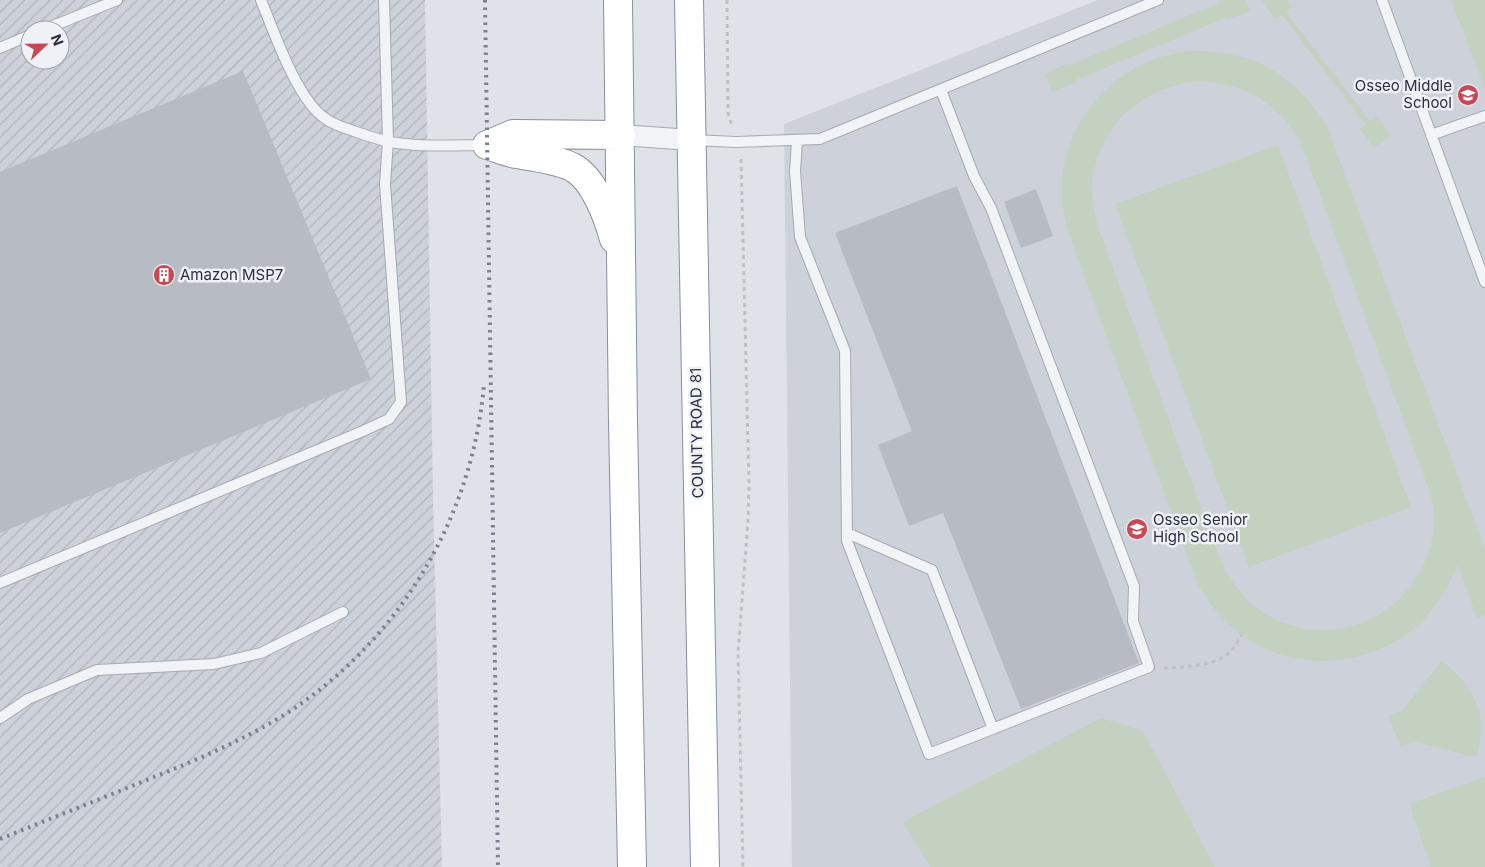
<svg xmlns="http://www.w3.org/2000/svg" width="1485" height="867" font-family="Inter,sans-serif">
  <defs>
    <pattern id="industrial-furrows" width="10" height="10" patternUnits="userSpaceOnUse" patternTransform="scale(1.25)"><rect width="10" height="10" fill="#cdd1d9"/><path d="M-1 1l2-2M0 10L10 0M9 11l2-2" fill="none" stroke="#b0b4bb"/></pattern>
  </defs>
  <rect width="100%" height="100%" fill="#dfe2e8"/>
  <path fill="#cdd1d9" d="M 1098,0 L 1485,0 L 1485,867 L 792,867 L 784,124 Z"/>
  <path fill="url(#industrial-furrows)" fill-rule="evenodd" d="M 0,0 L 425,0 L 433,497 L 442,867 L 0,867 ZM 30,30 L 60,30 L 60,60 L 30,60 Z"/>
  <path fill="#c4d1c0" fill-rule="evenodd" d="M 1221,0 L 1246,0 L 1250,11 L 1226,20 L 1225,18 L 1076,80 L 1077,82 L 1052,92 L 1045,74 L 1069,63 L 1070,65 L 1219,3 L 1219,1 Z
    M 1263,0 L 1287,0 L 1292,7 L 1286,12 L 1370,121 L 1377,117 L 1391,135 L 1374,148 L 1360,129 L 1366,125 L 1282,15 L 1275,19 L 1262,1 Z
    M 1451,0 L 1485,0 L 1485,89 Z
    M 1189,51 C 1252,49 1296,74 1328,129 L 1485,549 L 1485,615 L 1477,618 L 1458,565 C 1449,584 1440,602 1426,617 C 1373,673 1281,676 1226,622 C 1214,610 1205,596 1197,582 L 1071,240 C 1046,172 1075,98 1141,65 C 1156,57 1172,54 1189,51 ZM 1199,81 C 1246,84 1272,100 1299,138 L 1427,484 C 1429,492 1432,499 1433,507 C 1436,528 1431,551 1421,570 C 1389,630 1314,649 1258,609 C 1242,597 1231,581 1222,564 L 1099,230 C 1095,216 1092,202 1092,188 C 1092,177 1095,165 1099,154 C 1117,109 1152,87 1199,81 Z
    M 1278,145 L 1411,507 L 1249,567 L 1115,204 Z
    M 1441,661 C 1463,675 1482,702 1481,729 C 1481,738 1479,747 1477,756 L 1469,756 L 1418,742 L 1400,746 L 1389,716 L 1399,712 L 1406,706 Z
    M 1101,718 L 1143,731 L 1215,867 L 930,867 L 903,822 Z
    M 1485,777 L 1485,867 L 1431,867 L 1409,804 Z"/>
  <path fill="#b6bbc4" d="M 243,71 L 371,379 L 0,533 L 0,172 Z
    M 957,186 L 1139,663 L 1021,709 L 943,513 L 909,526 L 878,445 L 912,431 L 835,233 Z
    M 1036,189 L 1053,236 L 1021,248 L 1004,202 Z"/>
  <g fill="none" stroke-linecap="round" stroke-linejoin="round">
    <g stroke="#a5a9b2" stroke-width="12">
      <path id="service" d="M 261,0 C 274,32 297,100 326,119 C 334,125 345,128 354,131 C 370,137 388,143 406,144 C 432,147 460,145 486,145
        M 1382,0 L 1485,282
        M 43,30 L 117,0
        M 0,48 L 30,35
        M 1431,135 L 1485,116
        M 692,140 L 736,142 L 820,139 L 1158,0
        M 797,141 L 795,171 L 800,237 L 845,351 L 847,541 L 929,754 L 1149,667 L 1133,621 L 1134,586 L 991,208 L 974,176 L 941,90
        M 847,533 L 932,570 L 993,729
        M 0,583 L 363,431 L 389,419 L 401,402 L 385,184 L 388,141 L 384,0
        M 0,718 L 28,699 L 97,670 L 214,664 L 261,653 L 343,612"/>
    </g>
    <g stroke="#a5a9b2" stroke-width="22">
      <path id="minor" d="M 621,135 L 691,140"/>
    </g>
    <g stroke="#878f9e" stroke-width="30">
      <path id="trunk" d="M 618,0 L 623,422 L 632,867
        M 689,0 L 705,867
        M 487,145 C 497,148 506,152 516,154 C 535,157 555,159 572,167 C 594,178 608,217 614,239
        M 487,145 L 513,134 L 621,135"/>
    </g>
    <path stroke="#bec0c6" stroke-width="3" stroke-dasharray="4 4" stroke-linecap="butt" d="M 727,0 L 728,113 L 732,126
      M 741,159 L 749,485 L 748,521 L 738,653 L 743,867
      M 1164,668 C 1182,668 1218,665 1230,652 C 1235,647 1238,640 1242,635"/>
    <use href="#service" stroke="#f2f3f6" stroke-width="10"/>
    <use href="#minor" stroke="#f2f3f6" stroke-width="20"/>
    <use href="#trunk" stroke="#fff" stroke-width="28"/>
    <path stroke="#798190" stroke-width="4" stroke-dasharray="2.5 5" stroke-linecap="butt" d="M 485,0 L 498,867
      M 0,839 C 52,818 103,798 154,777 C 199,759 243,740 284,715 C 398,643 473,518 484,384"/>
  </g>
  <defs>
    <g id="school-disc" transform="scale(1.125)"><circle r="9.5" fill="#c84956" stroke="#eef1f5"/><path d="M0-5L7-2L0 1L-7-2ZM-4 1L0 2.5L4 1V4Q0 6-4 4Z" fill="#fff"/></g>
    <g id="building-disc" transform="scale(1.125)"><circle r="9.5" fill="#c84956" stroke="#eef1f5"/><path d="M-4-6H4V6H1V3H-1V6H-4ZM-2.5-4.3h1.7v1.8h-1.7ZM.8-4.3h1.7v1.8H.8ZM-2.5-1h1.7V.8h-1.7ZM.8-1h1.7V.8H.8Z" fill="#fff"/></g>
  </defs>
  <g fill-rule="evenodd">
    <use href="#school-disc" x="1468" y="95"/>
    <use href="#building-disc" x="164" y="275"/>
    <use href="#school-disc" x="1137" y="529"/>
  </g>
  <g text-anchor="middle" stroke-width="5" stroke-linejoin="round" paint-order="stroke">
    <g font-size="15" fill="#292f3e" stroke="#eef1f5" text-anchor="start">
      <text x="1452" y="91" text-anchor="end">Osseo Middle<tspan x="1452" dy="17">School</tspan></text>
      <text x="180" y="280">Amazon MSP7</text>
      <text x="1153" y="525">Osseo Senior<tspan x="1153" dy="17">High School</tspan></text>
    </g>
    <g font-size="15" fill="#292f3e" stroke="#eef1f5">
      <text transform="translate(697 433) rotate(-91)" y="5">COUNTY ROAD 81</text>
    </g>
  </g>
  <g transform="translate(45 45) rotate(68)"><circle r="24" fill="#eef1f5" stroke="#9fa3ac"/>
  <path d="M0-4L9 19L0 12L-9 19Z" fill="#c84956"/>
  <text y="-8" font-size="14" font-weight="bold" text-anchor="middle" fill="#292f3e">N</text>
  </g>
</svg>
